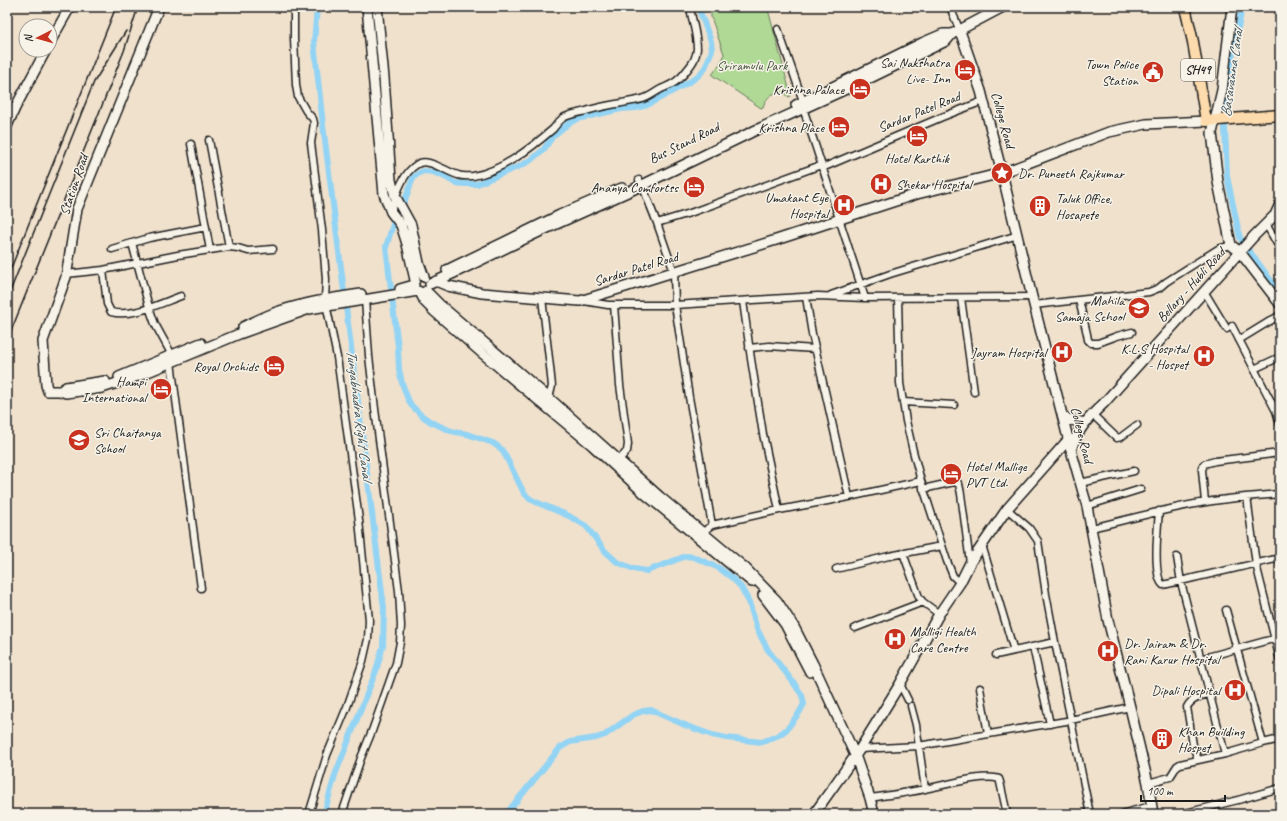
<svg xmlns="http://www.w3.org/2000/svg" width="1287" height="821" viewBox="0 0 1287 821" font-family="Caveat,sans-serif">
<rect width="100%" height="100%" fill="#f0e1cd"/>
<filter id="ink" filterUnits="userSpaceOnUse"><feTurbulence type="fractalNoise" baseFrequency=".025" numOctaves="2"/><feDisplacementMap in="SourceGraphic" scale="8" xChannelSelector="R" yChannelSelector="G"/><feConvolveMatrix kernelMatrix="1 2 1 2 8 2 1 2 1" color-interpolation-filters="sRGB"/></filter>
<g filter="url(#ink)">
<path fill="#b0d996" stroke="#667a59" d="M711,7H764L769,13L791,96L789,97C778,87 766,96 763,107L761,108L712,75L723,59L724,54L711,17Z"/>
<g fill="none" stroke-linecap="round" stroke-linejoin="round">
<path stroke="#93d4f4" stroke-width="6" d="M317,7L314,42L323,125L384,608L383,646L376,671L335,775L324,814
M1242,7L1227,86L1225,128L1227,176L1240,238L1280,293
M506,814L560,748L570,742L596,738L605,735L633,715L643,711L651,710L687,726L712,735L726,738L762,742L779,735L787,729L799,713L804,704L802,695L793,682L768,650L757,629L749,602L741,587L731,577L719,568L694,557L686,556L647,571L634,569L617,562L605,551L586,526L569,516L536,502L529,498L524,493L505,455L501,449L493,443L467,434L451,431L431,422L421,415L411,405L407,397L402,383L399,369L398,347L386,247L395,218L405,200L413,178L419,173L424,171L433,172L445,177L455,183L465,184H477L520,166L531,160L544,149L553,136L568,124L577,119L621,109L636,108L647,105L691,81L699,75L705,68L712,50L711,41L698,7"/>
<g stroke="#1c1c1c" stroke-width="9">
<path id="street" d="M294,7V38L296,85L298,97L306,111L313,119L314,123L311,143L322,230L326,279L325,299L337,357L359,520L369,620L368,639L363,661L347,707L327,755L309,814
M950,7L960,31
M778,29L803,101V108L865,298
M209,140L229,247
M191,144L210,250
M822,168L942,117L983,101
M639,180L642,185L657,223L674,272L675,305L689,397L712,525
M391,212C395,197 403,173 416,165C427,156 446,172 458,175C463,177 468,176 473,176C502,171 531,148 553,129C556,125 559,121 563,118C570,114 579,113 586,111C598,107 610,105 622,103C629,101 638,101 645,98C651,96 655,92 661,89C673,84 679,81 687,70C693,63 696,58 697,49C697,34 692,21 690,7
M657,223L690,213L821,165
M1266,224L1280,249
M132,243L149,307L155,324L173,357
M112,249L149,238L206,227
M103,270L107,304L111,312C132,318 161,303 181,296
M66,274L103,270L178,255L229,247L238,248L248,251L273,249
M1204,291L1227,329
M831,295L890,274L1018,235
M806,297L812,334L849,497
M542,298L550,367L552,386L549,398
M898,298L900,383L906,421L913,451L921,481L947,561L953,576L960,583
M961,298L974,392
M1079,300L1087,334L1088,340L1091,343H1098L1117,336L1132,332
M584,301L608,305H675L818,296L865,298L1032,297
M743,301L751,359L763,434L779,510
M614,305L620,385L628,444L627,451L619,460
M1034,305L1149,292L1159,288L1166,282L1218,249L1231,245
M1232,326L1276,411L1280,424
M1239,340L1280,315
M749,348L769,346L815,349
M171,362L201,588
M1254,369L1280,357
M903,402L954,405
M1092,414L1117,438L1121,437L1137,425
M1080,483L1134,471
M923,489L954,482L959,484L961,494L970,563
M1247,497L1256,564L1280,660
M1205,502L1202,470L1204,464L1215,461L1280,453
M1087,506L1141,489
M1159,511C1158,526 1152,576 1163,585L1280,558
M1092,528C1130,519 1168,508 1206,502C1231,498 1255,496 1280,494
M703,532L712,525L779,510L849,497L921,481
M982,545L1014,651
M903,553L919,597L923,602L939,614
M1177,557L1181,582L1225,754
M836,569L889,556L942,546
M1226,610L1263,743
M855,628L923,602
M1055,642L1090,814
M1033,647L1050,724
M996,655L1055,642L1046,594L1038,541L1029,528L1007,509
M1200,659L1280,637
M900,684L908,700
M980,688L988,734
M911,706L916,725L925,789
M860,749L918,746L1066,721L1130,707
M1198,760L1193,745L1187,707C1191,699 1202,696 1210,693
M1148,783L1170,777L1177,766L1180,764L1225,754L1263,743L1280,739
M870,798C888,795 907,793 925,789C942,786 985,773 999,779L1000,782L1007,814
M342,814L361,758L372,731L396,663L400,642L401,626L399,591L375,409L369,356L365,299
M1121,814L1151,806
M1181,814L1238,800L1280,788"/>
</g>
<g stroke="#1c1c1c" stroke-width="12">
<path id="secondary" d="M159,7L77,209L66,277L43,341L46,385L48,391H60L66,393L102,388L138,376L239,334L309,309L418,291
M367,7L384,194L391,212L401,225L407,244L415,280
M377,7L384,78L391,180L395,196L411,225L419,263L424,277
M1232,7L1222,90L1212,133L1218,182L1231,245L1240,252L1280,304
M960,31L981,91L1002,173L1032,297L1071,450L1087,506L1108,620L1130,707L1148,783L1153,814
M50,42L70,7
M796,105L922,43L943,34H952
M7,126L15,108L46,50
M447,270L560,215L622,188
M436,281L448,286L482,293L580,301L776,240L917,194L1002,173L1109,132L1146,124L1206,121
M430,284L452,274L541,231L632,190L756,130L866,80L946,41L952,34L1003,7
M400,289L414,285
M426,291L440,305L549,398L660,497L745,568L777,601L794,627L813,664L855,755L870,798L874,814
M420,292L425,302L434,311L482,353L592,445L644,493L752,582
M243,327C253,322 264,317 274,313C302,303 332,298 361,294
M119,377L201,343
M63,389L66,387L105,381
M1062,415L1067,419L1085,423
M1071,450C1077,430 1090,416 1104,403L1254,236L1275,215L1280,204
M763,595L785,624L810,672
M814,814L860,749L900,684L939,614L960,583L970,563L1007,509L1068,440"/>
</g>
<g stroke="#1c1c1c" stroke-width="13">
<path id="primary" d="M1185,7L1193,42L1206,121L1280,115"/>
</g>
<use href="#street" stroke="#f7f3e8" stroke-width="6"/>
<use href="#secondary" stroke="#f7f3e8" stroke-width="9"/>
<use href="#primary" stroke="#fedbac" stroke-width="10"/>
<path stroke="#1c1c1c" stroke-width="1.5" d="M7,278L116,7
M7,299L94,82L126,31
M7,341L124,51L138,7"/>
</g>
</g>
<defs>
<g id="hotel-disc" transform="scale(1.15)"><circle r="9.5" fill="#c8321e" stroke="#f7f3e8"/><path d="M-6-4.5h1.5V1H6V5H4.5V3h-9V5H-6ZM-4 0a1.8 1.8 0 1 1 3.6 0ZM.5 0V-2.5h3Q6-2.5 6 0Z" fill="#fff"/></g>
<g id="civic-disc" transform="scale(1.15)"><circle r="9.5" fill="#c8321e" stroke="#f7f3e8"/><path d="M-.6-6.5H3V-4.5H.6V-3L4-1V1h2V6H-6V1h2V-1L-.6-3ZM-1.2 2.5V6h2.4V2.5Z" fill="#fff"/></g>
<g id="sight-disc" transform="scale(1.15)"><circle r="9.5" fill="#c8321e" stroke="#f7f3e8"/><path d="M0-6L1.8-2.2L6-1.7L2.9 1.2L3.7 5.4L0 3.3L-3.7 5.4L-2.9 1.2L-6-1.7L-1.8-2.2Z" fill="#fff"/></g>
<g id="hospital-disc" transform="scale(1.15)"><circle r="9.5" fill="#c8321e" stroke="#f7f3e8"/><path d="M-5-5h3v3.5h4V-5h3V5h-3V1.5h-4V5h-3Z" fill="#fff"/></g>
<g id="building-disc" transform="scale(1.15)"><circle r="9.5" fill="#c8321e" stroke="#f7f3e8"/><path d="M-4-6H4V6H1V3H-1V6H-4ZM-2.5-4.3h1.7v1.8h-1.7ZM.8-4.3h1.7v1.8H.8ZM-2.5-1h1.7V.8h-1.7ZM.8-1h1.7V.8H.8Z" fill="#fff"/></g>
<g id="school-disc" transform="scale(1.15)"><circle r="9.5" fill="#c8321e" stroke="#f7f3e8"/><path d="M0-5L7-2L0 1L-7-2ZM-4 1L0 2.5L4 1V4Q0 6-4 4Z" fill="#fff"/></g>
</defs>
<g fill-rule="evenodd">
<use href="#hotel-disc" x="965" y="70"/>
<use href="#civic-disc" x="1153" y="72"/>
<use href="#hotel-disc" x="860" y="89"/>
<use href="#hotel-disc" x="839" y="127"/>
<use href="#hotel-disc" x="917" y="136"/>
<use href="#sight-disc" x="1002" y="173"/>
<use href="#hospital-disc" x="881" y="184"/>
<use href="#hotel-disc" x="694" y="187"/>
<use href="#hospital-disc" x="844" y="205"/>
<use href="#building-disc" x="1040" y="206"/>
<use href="#school-disc" x="1139" y="308"/>
<use href="#hospital-disc" x="1062" y="352"/>
<use href="#hospital-disc" x="1204" y="356"/>
<use href="#hotel-disc" x="274" y="366"/>
<use href="#hotel-disc" x="161" y="389"/>
<use href="#school-disc" x="79" y="440"/>
<use href="#hotel-disc" x="951" y="474"/>
<use href="#hospital-disc" x="895" y="639"/>
<use href="#hospital-disc" x="1108" y="651"/>
<use href="#hospital-disc" x="1235" y="690"/>
<use href="#building-disc" x="1162" y="739"/>
</g>
<g text-anchor="middle" dominant-baseline="central" stroke-width="3" stroke-linejoin="round" paint-order="stroke">
<rect fill="#f7f3e8" stroke="#5e5c59" stroke-width="1" x="1181" y="59" width="34" height="22" rx="3"/>
<g font-size="13" font-weight="bold" fill="#1c1c1c">
<text x="1198" y="70">SH49</text>
</g>
<g font-size="14" fill="#1c1c1c" stroke="#f7f3e8" text-anchor="end">
<text x="950" y="62">Sai Nakshatra<tspan x="950" dy="16">Live- Inn</tspan></text>
<text x="1138" y="64">Town Police<tspan x="1138" dy="16">Station</tspan></text>
<text x="844" y="89">Krishna Palace</text>
<text x="824" y="127">Krishna Place</text>
<text x="917" y="158" text-anchor="middle">Hotel Karthik</text>
<text x="1018" y="173" text-anchor="start">Dr. Puneeth Rajkumar</text>
<text x="896" y="184" text-anchor="start">Shekar Hospital</text>
<text x="678" y="187">Ananya Comfortss</text>
<text x="828" y="197">Umakant Eye<tspan x="828" dy="16">Hospital</tspan></text>
<text x="1056" y="198" text-anchor="start">Taluk Office,<tspan x="1056" dy="16">Hosapete</tspan></text>
<text x="1124" y="300">Mahila<tspan x="1124" dy="16">Samaja School</tspan></text>
<text x="1188" y="348">K.L.S Hospital<tspan x="1188" dy="16">- Hospet</tspan></text>
<text x="1046" y="352">Jayram Hospital</text>
<text x="258" y="366">Royal Orchids</text>
<text x="146" y="381">Hampi<tspan x="146" dy="16">International</tspan></text>
<text x="94" y="432" text-anchor="start">Sri Chaitanya<tspan x="94" dy="16">School</tspan></text>
<text x="966" y="466" text-anchor="start">Hotel Mallige<tspan x="966" dy="16">PVT Ltd.</tspan></text>
<text x="910" y="631" text-anchor="start">Malligi Health<tspan x="910" dy="16">Care Centre</tspan></text>
<text x="1124" y="643" text-anchor="start">Dr. Jairam &amp; Dr.<tspan x="1124" dy="16">Rani Karur Hospital</tspan></text>
<text x="1220" y="690">Dipali Hospital</text>
<text x="1178" y="731" text-anchor="start">Khan Building<tspan x="1178" dy="16">Hospet</tspan></text>
</g>
<g font-size="14" fill="#485541" stroke="#f7f3e8">
<text x="752" y="65">Sriramulu Park</text>
</g>
<g font-size="14" fill="#1c1c1c" stroke="#f7f3e8">
<text transform="translate(919 112) rotate(-22)">Sardar Patel Road</text>
<text transform="translate(1003 120) rotate(75)">College Road</text>
<text transform="translate(684 143) rotate(-26)">Bus Stand Road</text>
<text transform="translate(74 185) rotate(-71)">Station Road</text>
<text transform="translate(636 269) rotate(-17)">Sardar Patel Road</text>
<text transform="translate(1191 285) rotate(-48)">Bellary - Hubli Road</text>
<text transform="translate(1082 435) rotate(76)">College Road</text>
</g>
<g font-size="15" font-style="italic" fill="#40535d" stroke="#f7f3e8">
<text transform="translate(1232 73) rotate(-82)">Basavanna Canal</text>
<text transform="translate(359 415) rotate(83)">Tungabhadra Right Canal</text>
</g>
</g>
<rect width="1287" height="821" fill="none" stroke="#f7f3e8" stroke-width="24"/>
<rect x="12" y="12" width="1263" height="797" fill="none" stroke="#1c1c1c" stroke-width="1.5" filter="url(#ink)"/>
<g transform="translate(38 38) rotate(264)"><circle r="19" fill="#f7f3e8" stroke="#9f9d96"/>
<path d="M0-3L7 15L0 10L-7 15Z" fill="#c8321e"/>
<text y="-6" font-size="11" font-weight="bold" text-anchor="middle" fill="#1c1c1c">N</text>
</g>
<path d="M1141 795v6h84v-6" fill="none" stroke="#1c1c1c" stroke-width="2"/>
<text x="1147" y="795" font-size="12" fill="#1c1c1c" stroke="#f7f3e8" stroke-width="3" paint-order="stroke">100 m</text>
</svg>
